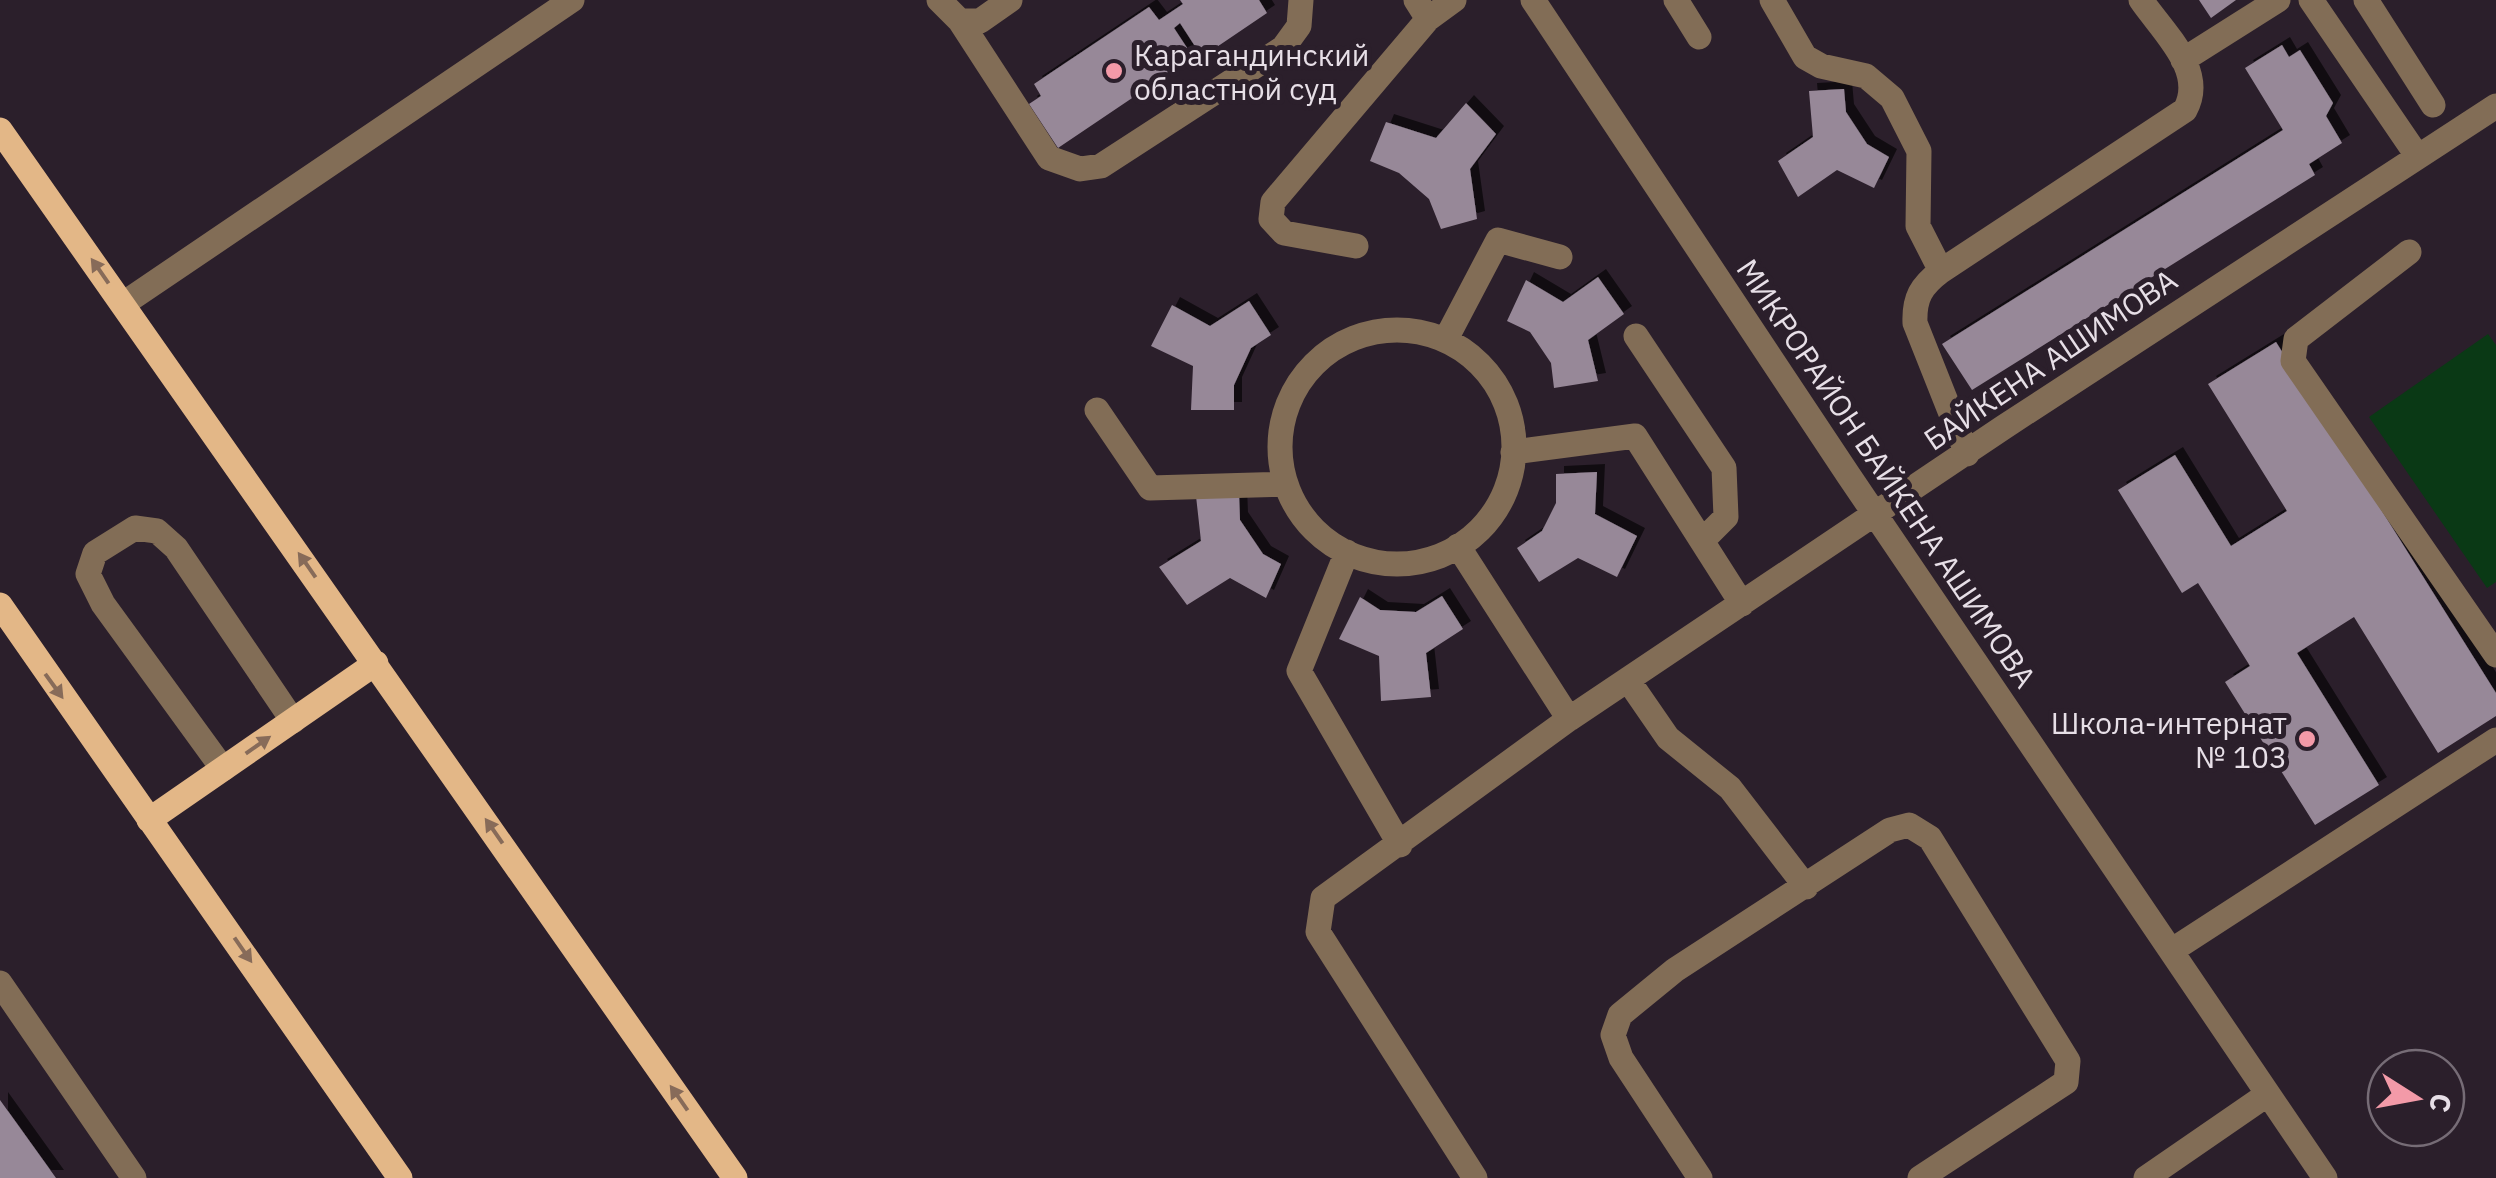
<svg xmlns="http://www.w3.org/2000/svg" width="2496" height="1178" viewBox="0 0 2496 1178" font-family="'IBM Plex Sans',sans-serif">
<defs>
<filter id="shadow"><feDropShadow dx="8" dy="-8" stdDeviation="0" flood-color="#0009"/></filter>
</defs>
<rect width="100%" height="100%" fill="#2b1f2b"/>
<path fill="#0a3915" d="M2488,334L2496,345V582L2487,588L2369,417Z"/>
<path fill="#978898" filter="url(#shadow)" d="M1180,0H1259L1267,13L1202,57L1180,23L1174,28L1193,57L1058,148L1029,104L1041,96L1034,84L1149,7L1159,20L1183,4Z
M2199,0H2236L2211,18Z
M2282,45L2289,57L2300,50L2333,103L2326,116L2342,143L2309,164L2315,175L1972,390L1942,344L2283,130L2245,68Z
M1844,89L1846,112L1867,144L1889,157L1874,188L1837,170L1798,197L1778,161L1813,137L1809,91Z
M1466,103L1496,134L1470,169L1477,219L1441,229L1429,199L1399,173L1370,161L1386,122L1436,138Z
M1598,277L1624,314L1588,340L1598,381L1554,388L1551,363L1530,332L1507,321L1526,280L1563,302Z
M1249,301L1271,335L1251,348L1234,385V410H1191L1193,366L1151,346L1172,305L1210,326Z
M2276,342L2496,693V716L2438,753L2354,617L2297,653L2379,785L2315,825L2225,682L2250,666L2198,583L2182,593L2118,490L2175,455L2231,546L2287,511L2208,384Z
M1597,472L1595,514L1637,536L1617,577L1578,558L1539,582L1517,548L1542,531L1556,503V474Z
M1239,494L1240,520L1263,554L1281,564L1266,598L1230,578L1187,605L1159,567L1201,541L1196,496Z
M1442,596L1463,629L1426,653L1431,697L1381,701L1379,656L1339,639L1360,597L1380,610L1416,612Z
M0,1100L56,1178H0Z"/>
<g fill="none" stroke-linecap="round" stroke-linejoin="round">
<path stroke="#826d56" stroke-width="25" d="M939,0L960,21H980L1010,0
M1416,0L1428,19L1454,0
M1533,0L1849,476L2325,1178
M1676,0L1699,37
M1772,0L1805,57L1821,66L1866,76L1892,98L1919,151L1918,226L1941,271
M2311,0L2418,157
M2366,0L2433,105
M960,21L1049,158L1080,169L1101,166L1283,48L1299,26L1301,0
M2183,60L2278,0
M1356,246L1284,233L1271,219L1273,202L1428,19
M2409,252L2296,339L2293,361L2496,655
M123,304L572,0
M1280 447a117 117 0 1 1 234 0a117 117 0 1 1-234 0Z
M1636,336L1724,468L1726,517L1702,541
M1446,339L1498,240L1560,257
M1097,410L1150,488L1286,484
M1513,452L1635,436L1742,604
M1967,454L1915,323C1914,298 1921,286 1941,271L2185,110C2207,71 2163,32 2141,0
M1458,546L1569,719
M1347,552L1299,671L1400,845
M1628,680L1668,738L1730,788L1806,887
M223,769L103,604L88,574L95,553L135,528L157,531L176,548L293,721
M2171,951L2496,740
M0,983L134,1178
M1475,1178L1318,932L1323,898L1569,719L2004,427L2496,106
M1700,1178L1621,1058L1613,1035L1620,1015L1675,970L1890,830L1909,825L1930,838L2068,1061L2066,1082L1920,1178
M2146,1178L2268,1094"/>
<path stroke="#e3b787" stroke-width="25" d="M0,130L735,1178
M0,605L400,1178
M149,820L376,663"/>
</g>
<defs><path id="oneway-solid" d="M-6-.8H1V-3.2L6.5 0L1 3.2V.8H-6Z" transform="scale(2.5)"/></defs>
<g fill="#876b59">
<use href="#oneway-solid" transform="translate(100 271) rotate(-125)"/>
<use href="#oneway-solid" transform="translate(307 565) rotate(-125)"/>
<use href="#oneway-solid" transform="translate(54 686) rotate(54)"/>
<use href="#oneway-solid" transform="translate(258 745) rotate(-35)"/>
<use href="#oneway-solid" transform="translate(494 831) rotate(-125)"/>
<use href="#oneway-solid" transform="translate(243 950) rotate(55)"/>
<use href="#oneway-solid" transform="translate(679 1098) rotate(-125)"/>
</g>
<g fill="#f39aa8" stroke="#2b1f2b" stroke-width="4">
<circle cx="1114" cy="71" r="10"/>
<circle cx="2307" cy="739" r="10"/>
</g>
<g text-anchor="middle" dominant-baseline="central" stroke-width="10" stroke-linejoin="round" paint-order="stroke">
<g font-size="30" fill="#e7dfe7" stroke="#2b1f2b" text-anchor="start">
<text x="1134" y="54">Карагандинский<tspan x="1134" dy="34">областной суд</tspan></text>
<text x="2287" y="722" text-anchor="end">Школа-интернат<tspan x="2287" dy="34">№ 103</tspan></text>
</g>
<g font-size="30" fill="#e7dfe7" stroke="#2b1f2b">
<text transform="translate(2050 359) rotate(-34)">БАЙКЕНА АШИМОВА</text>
<text transform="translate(1887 473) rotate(56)">МИКРОРАЙОН БАЙКЕНА АШИМОВА</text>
</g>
</g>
<g transform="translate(2416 1098) rotate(101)"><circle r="48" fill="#2b1f2b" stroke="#766c76" stroke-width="2.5"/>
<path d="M0-8L18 38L0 25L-18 38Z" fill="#f39aa8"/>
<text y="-15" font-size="28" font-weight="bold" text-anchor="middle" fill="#e7dfe7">С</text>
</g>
</svg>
